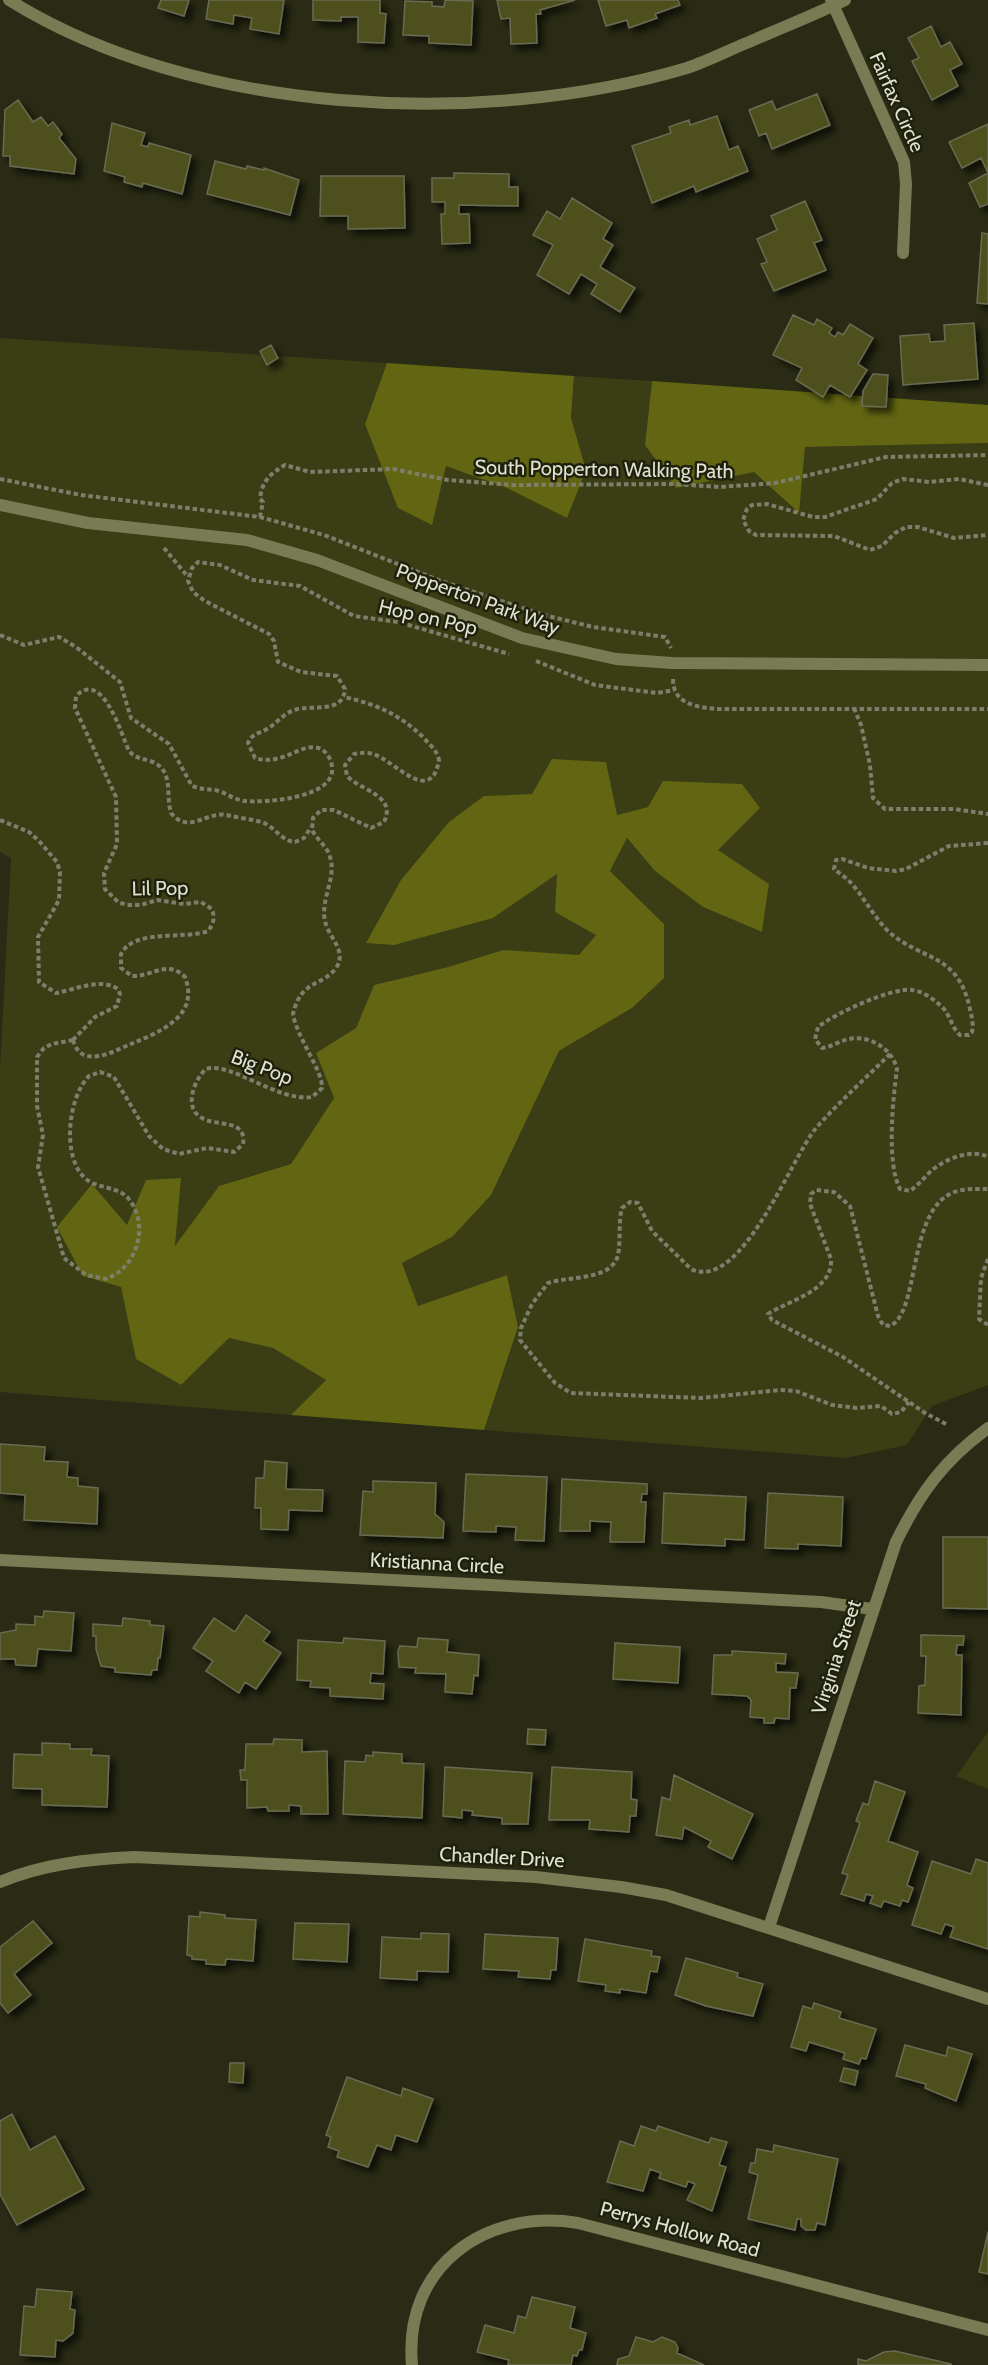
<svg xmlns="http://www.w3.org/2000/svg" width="988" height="2365" viewBox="0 0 988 2365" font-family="Cabin,sans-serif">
<defs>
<filter id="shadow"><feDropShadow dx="5.5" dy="5.5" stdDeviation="3" flood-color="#0009"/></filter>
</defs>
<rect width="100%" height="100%" fill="#292b14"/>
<path fill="#3b3d15" d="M0,338L387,363L365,424L431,525L446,465L507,488L566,517L586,470L571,418L574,376L652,381L645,445L676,488L754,471L798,513L805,447L988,443V1385L932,1406L907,1445L846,1458L484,1430L518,1327L507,1275L418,1307L402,1263L452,1237L526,1118L559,1051L632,1008L664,924L610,871L627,838L655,871L703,907L762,932L769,884L717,850L760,808L648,807L617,815L532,795L484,796L493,918L558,873L596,935L579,956L503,950L448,967L374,985L356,1028L316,1053L334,1098L291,1164L219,1186L175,1247L180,1178L127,1225L93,1185L83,1276L121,1287L137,1359L181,1385L229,1338L273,1348L326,1380L291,1415L0,1392V1069L11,858L0,852Z
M988,1732V1789L956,1776Z"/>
<path fill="#626512" d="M387,363L574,376L571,418L586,470L567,518L507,488L446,466L432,525L398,508L365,424Z
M652,381L988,405V443L805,447L799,513L754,472L676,488L645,445Z
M552,759L606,762L617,815L648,807L663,781L742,784L760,808L718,850L769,884L762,932L703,907L655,871L627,838L610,871L664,924V978L632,1008L559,1051L491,1195L452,1237L402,1263L418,1306L507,1275L518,1327L484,1430L291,1415L326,1380L273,1348L229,1338L181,1385L136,1359L121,1287L83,1276L57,1227L92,1184L127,1225L146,1180L181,1178L175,1246L219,1186L291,1164L334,1098L316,1053L356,1028L374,985L448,967L503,950L579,955L596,935L555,912L557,874L493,918L394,945L366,943L401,880L449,822L484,796L532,794Z"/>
<path fill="#4d501a" stroke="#696b53" stroke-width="1.5" filter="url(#shadow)" d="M161,0H189L184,16L158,8Z
M209,0H284L279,34L250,29L252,18L234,15L233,24L206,19Z
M313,0H380V13L386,14L384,43L358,42V17H341V21L313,20Z
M445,0L473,1L471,45L429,43V36L403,35L405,1L432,2V6L444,7Z
M497,0H575L540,10L541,14H536L537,43L511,44L510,18L501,19Z
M598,0H678L680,5L655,14L657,18L629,28L627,20L606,26Z
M931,26L941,47L950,42L962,64L950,70L958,86L932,100L912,61L919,58L908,38Z
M817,94L830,125L772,149L766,133L759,136L749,110L772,101L776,110Z
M18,100L33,122L41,117L48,126L53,122L62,134L59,138L76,159L74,174L10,166V156H3L5,110Z
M717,116L729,150L738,146L748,171L696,192L694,186L652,203L632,146L671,133L669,127L689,120L690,125Z
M112,123L145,133L141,145L148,147L149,143L191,155L182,194L143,183L142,187L124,182L125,177L104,171Z
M988,124V173L981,158L962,168L949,142Z
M215,161L246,169L247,166L264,170V168L299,180L290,215L207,194Z
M454,173L509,174V187H518V206L459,205V214H469L470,243L442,244L441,214H445V202H432V178H454Z
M988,173V204L980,207L969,183Z
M321,176H404L405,228L348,229V216H320Z
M572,198L612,223L603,239L613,245L600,267L635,288L620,312L591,294L597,284L581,274L569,294L537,275L553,245L533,235L547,211L560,219Z
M805,201L822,240L814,243L826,270L774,291L761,264L767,262L757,239L777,230L771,216Z
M982,233L988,234V304L977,303Z
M793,315L814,325L817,319L832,328L829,333L835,337L838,332L843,335L850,324L873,338L858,364L867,370L850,397L830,385L823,397L796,380L802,368L773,355Z
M974,323L978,379L903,385L900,336L929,334L930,342L945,341L944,325Z
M271,345L278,358L267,365L260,351Z
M873,374L888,375L886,407L862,406L863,391Z
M0,1444L45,1447L44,1461L68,1462L67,1477L78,1478V1486L98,1488L97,1524L24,1520L25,1495L0,1493Z
M265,1461L287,1463L286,1489L323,1490L322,1511L289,1510L288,1530L261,1529V1508H255L256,1478H264Z
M466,1474L547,1477L544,1541L515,1540L516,1527L496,1526V1532L463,1531Z
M562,1479L647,1484V1494H642L641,1502H646L644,1542H610L611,1522L590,1521V1531H560Z
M373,1481L436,1483L435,1514L444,1522L443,1538L360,1535L363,1491L373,1492Z
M664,1493L746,1497L744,1540L725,1539V1546L662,1543Z
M768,1493L843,1497L841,1546L798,1544V1549L765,1548Z
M943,1537H988V1609L943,1608Z
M44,1611L74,1613L71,1651L38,1649L36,1666L16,1665L15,1659H0V1633L16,1630V1624L35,1625V1616L43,1617Z
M246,1615L270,1632L263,1641L281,1653L256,1689L245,1682L239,1693L206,1671L213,1661L193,1648L214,1618L235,1632Z
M123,1618L150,1621V1625L164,1626L160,1658H158L157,1670H152L151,1675L115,1672V1668L101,1666L96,1649V1636H93V1624L122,1626Z
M921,1635L964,1636L963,1645H957L956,1655H962L961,1715L918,1713L919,1686L925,1685L926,1656H921Z
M344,1638L385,1641L383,1674L371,1673L370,1683L384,1684L383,1699L330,1696V1688L310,1687L311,1681L297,1680L298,1640L343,1643Z
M418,1638L448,1640L447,1652L479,1655L478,1676L474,1675L472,1694L445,1692L446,1674L415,1673L416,1668L399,1667L398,1651L400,1646L417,1647Z
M615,1643L680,1647L678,1683L613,1679Z
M732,1651L786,1654L785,1664L776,1663V1672L798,1673L796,1688H790L789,1719L775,1718L774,1723H764V1718L750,1717L751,1700L747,1696L712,1694L714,1655H732Z
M528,1729L546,1730L545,1745L527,1744Z
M274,1739L302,1740V1752L327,1751L328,1814H301V1806L289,1805V1811H268L267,1807L247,1808V1780H241L240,1770H245L246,1744H273Z
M42,1743L70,1744V1749H92L91,1755L109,1756L107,1807L42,1805V1789L13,1788L14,1754L42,1755Z
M373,1752L402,1754V1763L424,1764L422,1818L343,1814L345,1761L365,1762L366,1755L373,1756Z
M445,1767L532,1773L528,1824H502V1818L472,1815L473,1811L462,1810V1818L443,1816Z
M552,1767L632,1772L631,1799L637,1800L636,1816H630L629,1832L589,1829L590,1820H549Z
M674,1775L753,1814L732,1859L708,1847L711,1841L684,1827L682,1839L656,1835L662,1797L670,1800Z
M875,1781L905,1792L888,1841L918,1852L907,1885L913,1888L908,1902L902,1900L900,1906L884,1901L881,1907L870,1903L873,1896L866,1894L864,1901L841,1894L848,1875L842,1873L860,1823L856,1821L863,1803L868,1805Z
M976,1859L988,1863V1949L950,1937L954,1927L945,1924L941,1934L912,1925L932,1861L971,1874Z
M200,1912L225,1915V1918L256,1920L253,1961L226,1959L225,1965L206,1964V1960L192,1959V1956L187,1955L189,1916L200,1917Z
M33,1921L52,1943L14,1974L31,1995L8,2013L0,2003V1947Z
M295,1923L349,1924L347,1962L293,1959Z
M421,1933L449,1934L448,1972L417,1971V1980L380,1978L382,1937L421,1939Z
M485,1934L558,1938L556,1970H551L550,1979L518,1977L519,1971L483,1969Z
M585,1939L652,1951L651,1956L660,1957L657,1972L650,1971L646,1993L620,1989V1993L605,1991L606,1985L578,1981Z
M686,1958L738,1973L737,1977L763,1984L753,2016L706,2006L675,1995Z
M814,2003L841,2012L839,2018L876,2029L866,2059L861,2058L859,2064L843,2059L845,2053L809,2042L806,2051L791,2047L803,2006L812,2009Z
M905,2045L946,2056L948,2047L972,2054L956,2101L925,2088L926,2084L896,2076Z
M230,2063H244L243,2083L229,2082Z
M844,2068L858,2071L855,2085L840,2081Z
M347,2077L401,2096L403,2088L433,2099L417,2142L396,2135L391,2150L377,2145L368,2167L337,2157L339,2151L328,2147L331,2137L326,2135Z
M12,2114L30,2150L55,2136L84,2189L17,2225L0,2194V2121Z
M641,2126L656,2131L658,2126L709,2143L711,2138L727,2142L719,2165L726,2167L712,2211L687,2200L695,2184L688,2181L686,2187L659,2178L661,2173L650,2169L643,2191L607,2182L620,2141L634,2146Z
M774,2145L838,2159L825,2225L817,2223L815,2230H806L801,2226V2219H797L795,2230L748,2219L758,2175L749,2172L751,2163H755L757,2149L773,2152Z
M988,2232V2274L979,2272Z
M37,2289L72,2292L70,2309L75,2310L73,2333L63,2341L56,2340L55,2357L20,2355L24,2306L35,2307Z
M532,2297L575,2307L570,2328L586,2333L582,2350H579L577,2356L573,2355L571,2365H508L509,2360L477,2352L485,2325L514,2333L518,2316L526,2318Z
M636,2337L653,2342L662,2337L675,2342L678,2348L677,2353L704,2365H617L618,2359L629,2356Z
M895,2351L951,2364V2365H858V2359L866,2361L884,2352Z"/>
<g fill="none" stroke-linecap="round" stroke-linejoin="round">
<path stroke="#7d7f6c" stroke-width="4" stroke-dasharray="4.5 3" stroke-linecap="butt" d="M0,479L81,495L260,517L324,535L441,581L544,615L593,627L665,637L671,648
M988,485L959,479L929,482L903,479L892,483L877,499L825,517H813L767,504L752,505L747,509L743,520L749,531L756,535L834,536L870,550L882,546L895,533L906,527H918L954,538L988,535
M260,517L263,502L260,499C262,481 270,474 285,465L310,472L393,469L448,480L513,485L675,484L720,487L775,483L886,457L988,455
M164,548L188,577
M0,635L24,645L59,637L76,647L120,682L131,718L169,744L192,786C200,789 206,789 215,790C225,792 234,800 245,801C265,803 335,798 332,768C332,761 328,753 321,749C302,740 284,767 255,758L248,743C252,733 259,734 267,729C276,724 283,714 294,710C311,704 343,715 345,689L337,676L301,672L278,662L274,641L269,634L205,601L193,592L188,581L192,568L198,562L220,565L253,580L300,586L354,616L398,622L509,654
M536,661L595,685L657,693L674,690
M673,679C673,704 696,707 716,709H988
M854,708L861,725L870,765L873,798L885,809H954L988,814
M0,820L29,832L39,841L57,862L60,872L59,900L38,937L39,982L56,993C75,990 100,977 118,989L120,994L117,1006L95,1017L73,1040
M988,843L949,846L906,869L896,871L868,868L842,859L836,860L834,869C840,874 847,878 852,884C865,899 874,917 888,931C921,961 956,952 969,1005C971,1014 974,1023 972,1032L969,1035H960C951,1027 950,1013 940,1005C932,998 922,991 912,990C892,987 834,1014 818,1027L815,1039L822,1048C832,1047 839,1041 849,1039C869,1035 892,1048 897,1069C893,1099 886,1162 900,1189L910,1191C918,1185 924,1178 931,1171C945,1159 971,1148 988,1157
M73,1040L52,1044L44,1048L37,1057V1106L43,1135L38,1167L64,1258L86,1275L106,1279C138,1267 150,1224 128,1198C117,1186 98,1189 86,1179C61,1158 68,1097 89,1076L100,1072L114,1077L149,1136L163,1149L179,1154L207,1148L234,1152L243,1144C247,1118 216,1127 202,1118C183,1108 194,1080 206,1069C231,1061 277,1102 312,1097L322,1088C323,1071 297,1038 293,1014C301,979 322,987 336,968C348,951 328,937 325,921C320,900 337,877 330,857C327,846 317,840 312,830L313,818L321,810H334L371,828L384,822C397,795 361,791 347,776L345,765L354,754C360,753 366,752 373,754C394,760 431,807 439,760C437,750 429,744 423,737C399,714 376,704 344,697
M73,1040C75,1047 79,1054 87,1056C102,1059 118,1049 131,1044C160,1032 200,1016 185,977C167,959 152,977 132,976L121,968V954C134,928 186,940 208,931C214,923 215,918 212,909L201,902L184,904L157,900L141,905H127L118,902L105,889L104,873L117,844L116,797L75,708L76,696C103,669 121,734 129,751C135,758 141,758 150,761C175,769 165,794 171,813C189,835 206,811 227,815C238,818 253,819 264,823C275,828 282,841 295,842L304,838L311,827
M890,1054C866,1078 839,1102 816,1128C791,1158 741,1293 691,1269L652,1231L638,1203L630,1202L622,1208C618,1223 621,1239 618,1255C612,1281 567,1276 548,1283L532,1304L521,1328L520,1340L555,1383L571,1393L701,1398L781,1390L796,1391L832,1405L857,1408L881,1406L892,1414L901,1412L909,1402
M988,1259L981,1278L979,1319L988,1325
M946,1424L925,1413L843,1357L772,1320L768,1314C789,1300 833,1291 831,1259L810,1204L811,1194L816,1190L834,1192L850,1206L878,1316L883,1325L890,1326C919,1313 908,1219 948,1195C960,1188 974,1189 988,1189"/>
<path stroke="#787b54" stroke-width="12" d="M9,0C193,115 481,129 687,68C708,61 729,50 749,42C781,28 814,15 845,0
M831,0L904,162L906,184L903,253
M0,505L88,523L247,540L317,560L522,638L616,659L672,663L988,665
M0,1560L821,1602L872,1609
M0,1882C43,1864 89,1859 135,1857L536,1877L621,1887L666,1895L988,1999
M769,1927L896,1542C920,1493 944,1460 988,1428
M412,2365C403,2266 486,2208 578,2223L988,2330"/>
</g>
<g text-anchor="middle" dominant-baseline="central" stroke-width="5" stroke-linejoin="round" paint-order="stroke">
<g font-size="20" fill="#dfe1d3" stroke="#1f210b">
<text transform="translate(897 102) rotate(66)">Fairfax Circle</text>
<text transform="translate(604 469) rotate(1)">South Popperton Walking Path</text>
<text transform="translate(478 599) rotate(20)">Popperton Park Way</text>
<text transform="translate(428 617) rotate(13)">Hop on Pop</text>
<text transform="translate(160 888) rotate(-1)">Lil Pop</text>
<text transform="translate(262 1067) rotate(21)">Big Pop</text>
<text transform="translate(437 1563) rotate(3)">Kristianna Circle</text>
<text transform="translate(836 1657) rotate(-72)">Virginia Street</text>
<text transform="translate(502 1857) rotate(3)">Chandler Drive</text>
<text transform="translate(680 2229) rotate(15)">Perrys Hollow Road</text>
</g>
</g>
</svg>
